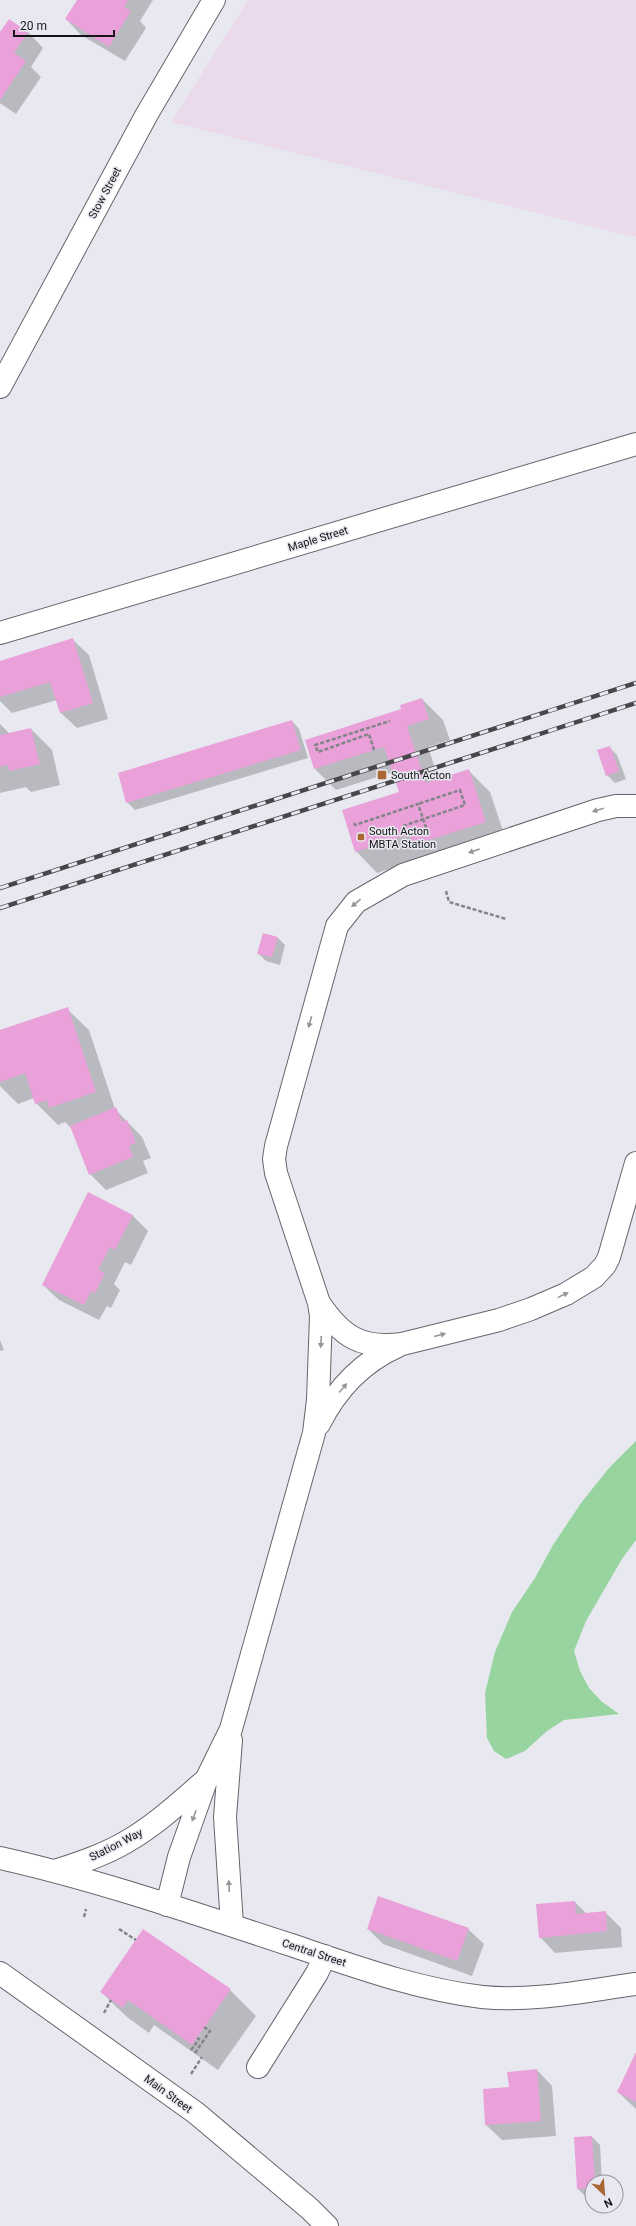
<svg xmlns="http://www.w3.org/2000/svg" width="636" height="2226" viewBox="0 0 636 2226" font-family="Roboto,sans-serif">
<rect width="100%" height="100%" fill="#e8e9f0"/>
<path fill="#eadaec" d="M248,0H636V236L633,237L171,122Z"/>
<path fill="#98d49f" d="M636,1441V1540L622,1559L586,1621L574,1651L580,1671L589,1688L601,1701L619,1714L564,1720L547,1731L525,1751L506,1759L494,1751L487,1738L485,1693L495,1652L512,1612L535,1578L553,1545L581,1503L609,1468Z"/>
<path fill="#0003" d="M78,0H153L140,21L146,28L125,61L81,35L66,19Z
M28,32L43,48L31,67L41,77L16,114L0,103V34Z
M73,640L89,655L108,719L77,728L61,713L57,700L12,713L0,701V662Z
M422,699L443,720L450,740L428,747L439,780L469,771L490,792L507,843L426,857L377,873L356,851L400,793L393,772L336,790L315,769Z
M292,721L299,729L308,758L135,810L127,802Z
M0,724L10,734L31,729L52,750L60,785L31,792L26,787L0,793Z
M609,747L617,755L626,779L615,783L607,775Z
M277,937L285,945L280,965L266,961L258,953Z
M67,1009L89,1030L115,1109L142,1137L151,1158L143,1161L148,1173L106,1190L90,1174L72,1129L65,1122L58,1125L36,1103L34,1098L18,1104L0,1086V1031Z
M132,1215L148,1231L131,1265L125,1262L114,1284L120,1290L111,1308L107,1306L99,1320L59,1300L43,1285Z
M0,1340L4,1350L0,1351Z
M575,1902L587,1914L605,1912L621,1928L622,1947L555,1953L540,1937Z
M368,1929H468L484,1944L472,1976L383,1944Z
M230,1990L256,2016L218,2070L154,2025L149,2033L127,2017L101,1992Z
M636,2056V2109L618,2092Z
M537,2070L552,2086L556,2136L502,2140L486,2125L510,2088Z
M592,2137L600,2145L602,2182H592V2196L586,2197L578,2189Z"/>
<path fill="#eaa1d9" d="M77,0H128L124,7L131,11L109,47L65,19Z
M9,19L28,32L14,53L26,61L0,100V32Z
M73,638L93,703L60,713L50,682L0,697V661Z
M422,698L429,719L407,726L426,783L469,769L486,822L413,845L410,834L355,852L342,810L399,792L384,747L314,769L305,740L401,709L400,705Z
M292,720L301,750L126,803L118,773Z
M31,728L40,764L9,771L8,765L0,767V735Z
M610,746L619,771L606,776L597,750Z
M263,933L278,937L272,957L257,954Z
M68,1007L96,1092L49,1108L47,1100L35,1104L25,1073L0,1082V1030Z
M116,1107L122,1122L127,1120L136,1143L129,1146L133,1157L89,1175L70,1126Z
M88,1192L133,1215L115,1250L110,1247L98,1270L105,1273L95,1293L91,1291L84,1305L42,1285Z
M378,1896L469,1928L457,1961L367,1929Z
M575,1901L576,1914L606,1911L607,1931L539,1938L536,1904Z
M143,1929L231,1989L192,2045L128,2000L123,2008L100,1992Z
M636,2052V2102L617,2092Z
M537,2069L541,2121L485,2125L483,2089L509,2087L507,2072Z
M592,2136L595,2182H592V2188L577,2189L574,2137Z"/>
<g fill="none" stroke-linecap="round" stroke-linejoin="round">
<g stroke="#65666c" stroke-width="24">
<path id="minor" d="M0,387L147,114L214,0
M0,633L636,444
M319,1303C342,1337 361,1349 402,1344L499,1320L531,1309L566,1294L594,1277L605,1265L609,1257L636,1163
M319,1424C336,1390 362,1362 398,1346
M231,1740L225,1817L232,1925
M0,1858C98,1880 193,1913 288,1944C351,1965 415,1989 482,1997C533,2002 585,1991 636,1984
M55,1871C79,1863 104,1855 126,1842C156,1825 181,1801 207,1779
M167,1905L179,1857L207,1778L231,1729L314,1433L318,1400L321,1316L319,1303L276,1173L274,1159L276,1146L337,926L356,902L403,875L598,810L616,806H636
M258,2067L317,1973L325,1956"/>
</g>
<g stroke="#65666c" stroke-width="24">
<path id="major" d="M0,1973L196,2113L310,2209L327,2226"/>
</g>
<path stroke="#838489" stroke-width="2.5" stroke-dasharray="4 2" stroke-linecap="butt" d="M374,750L369,734L318,752L315,745L390,721
M354,823L355,825L418,804L429,836
M403,826L465,805L460,790L418,804
M446,891L449,902L506,919
M84,1917L86,1909
M119,1929L136,1940
M104,2013L111,2000
M191,2050L199,2039L197,2038
M195,2053L210,2031L204,2027
M191,2074L202,2057"/>
<use href="#minor" stroke="#fff" stroke-width="22"/>
<use href="#major" stroke="#fff" stroke-width="22"/>
<g stroke="#47474b" stroke-width="4.5">
<path id="rail" d="M0,888L636,683
M0,908L636,703"/>
</g>
<use href="#rail" stroke="#e8e9f0" stroke-width="3" stroke-dasharray="9" stroke-linecap="butt"/>
</g>
<defs><path id="oneway-solid" d="M-6-.8H1V-3.2L6.5 0L1 3.2V.8H-6Z"/></defs>
<g fill="#969697">
<use href="#oneway-solid" transform="translate(598 810) rotate(164)"/>
<use href="#oneway-solid" transform="translate(474 851) rotate(161)"/>
<use href="#oneway-solid" transform="translate(356 903) rotate(140)"/>
<use href="#oneway-solid" transform="translate(310 1022) rotate(105)"/>
<use href="#oneway-solid" transform="translate(563 1295) rotate(-26)"/>
<use href="#oneway-solid" transform="translate(440 1335) rotate(-14)"/>
<use href="#oneway-solid" transform="translate(321 1342) rotate(93)"/>
<use href="#oneway-solid" transform="translate(343 1388) rotate(-49)"/>
<use href="#oneway-solid" transform="translate(194 1816) rotate(110)"/>
<use href="#oneway-solid" transform="translate(229 1886) rotate(-93)"/>
</g>
<g fill="#a86733" stroke="#e8e9f0" stroke-width="1.5">
<rect x="377" y="770" width="10" height="10" rx="2"/>
<rect x="357" y="833" width="8" height="8" rx="2"/>
</g>
<g text-anchor="middle" dominant-baseline="central" stroke-width="3" stroke-linejoin="round" paint-order="stroke">
<g font-size="11" fill="#151518" stroke="#e8e9f0">
<text transform="translate(105 193) rotate(-62)">Stow Street</text>
<text transform="translate(318 539) rotate(-17)">Maple Street</text>
<text transform="translate(116 1845) rotate(-27)">Station Way</text>
<text transform="translate(314 1953) rotate(18)">Central Street</text>
<text transform="translate(168 2094) rotate(36)">Main Street</text>
</g>
<g font-size="11" fill="#151518" stroke="#e8e9f0" text-anchor="start">
<text x="391" y="775">South Acton</text>
<text x="369" y="831">South Acton<tspan x="369" dy="13">MBTA Station</tspan></text>
</g>
</g>
<g transform="translate(604 2194) rotate(154)"><circle r="19" fill="#e8e9f0" stroke="#94949a"/>
<path d="M0-3L7 15L0 10L-7 15Z" fill="#a86733"/>
<text y="-6" font-size="11" font-weight="bold" text-anchor="middle" fill="#151518">N</text>
</g>
<path d="M14 30v6h100v-6" fill="none" stroke="#151518" stroke-width="2"/>
<text x="20" y="30" font-size="12" fill="#151518" stroke="#e8e9f0" stroke-width="3" paint-order="stroke">20 m</text>
</svg>
